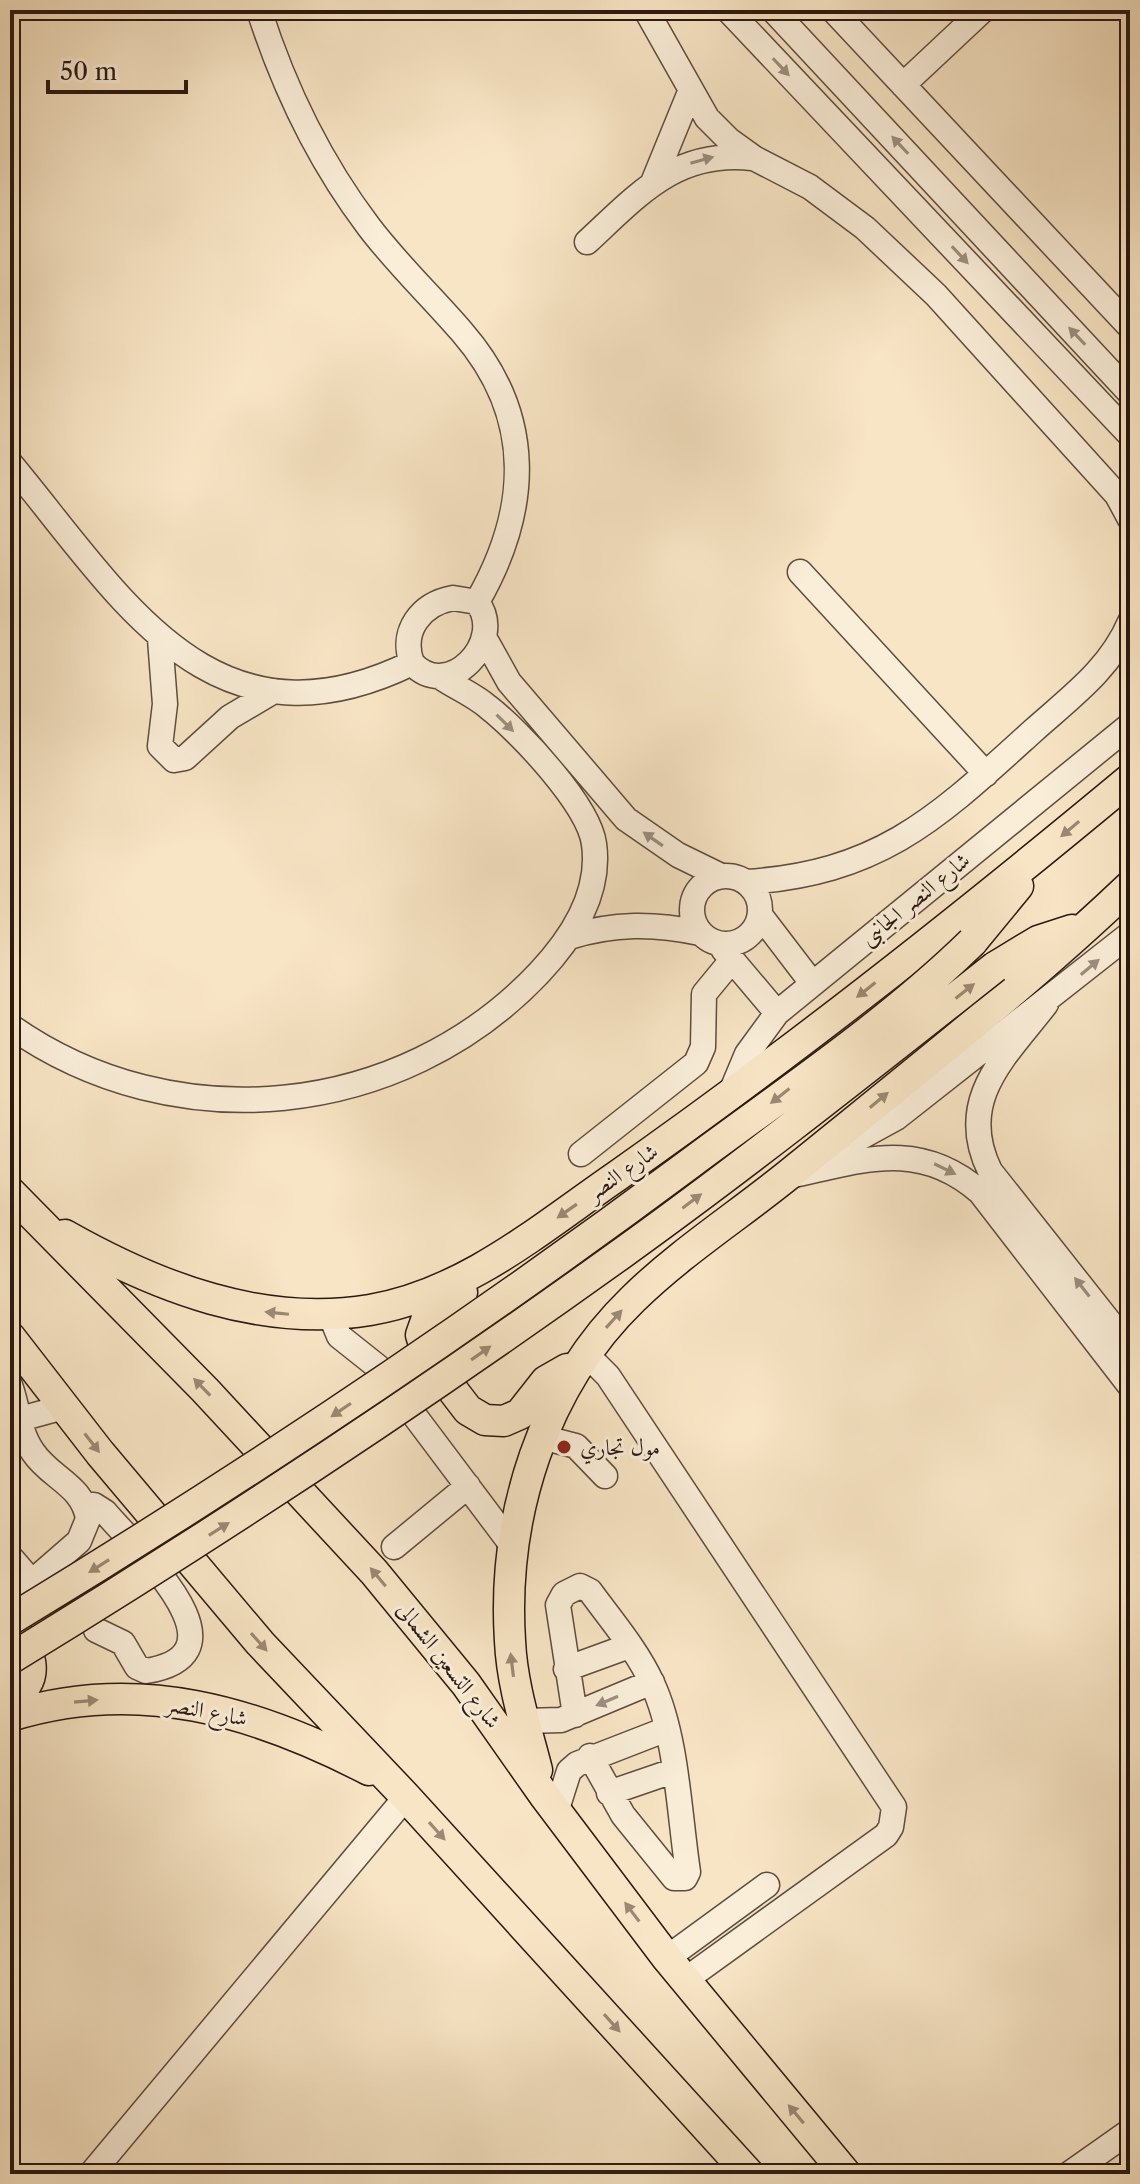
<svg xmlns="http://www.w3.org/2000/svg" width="1140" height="2184" viewBox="0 0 1140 2184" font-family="'Libre Caslon Text',Amiri,serif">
<rect width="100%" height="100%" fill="#f8e5c5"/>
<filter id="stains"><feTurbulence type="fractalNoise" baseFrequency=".0025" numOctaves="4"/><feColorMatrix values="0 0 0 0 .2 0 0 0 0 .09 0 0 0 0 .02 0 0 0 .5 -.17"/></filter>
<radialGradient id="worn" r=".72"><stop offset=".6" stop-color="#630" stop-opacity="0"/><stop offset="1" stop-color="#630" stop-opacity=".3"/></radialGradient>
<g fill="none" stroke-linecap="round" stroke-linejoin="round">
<g stroke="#5e4c3e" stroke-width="27">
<path id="minor" d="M259,10C284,88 319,161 369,227C397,264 431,296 462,332C535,416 530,510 477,602
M646,10L707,118L729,140L754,158L810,187L865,228L936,295L1117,495L1130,519
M728,10L1130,435
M773,10L1130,393
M833,10L1130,327
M903,85L983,10
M654,180L690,92
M587,242C639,194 676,150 752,158
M10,463C121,596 211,761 412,663
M800,572L986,774
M453,598L477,602C507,641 448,703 412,663C400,631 421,604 453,598Z
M484,637L509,682L626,819L678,855L721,876
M160,639L165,704L160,746L174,760L185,758L230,717L274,691
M692 910a34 34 0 1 1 68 0a34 34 0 1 1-68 0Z
M746,882C882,873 938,817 1034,730C1071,697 1110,669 1130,622
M760,915L812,983
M569,937C614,923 654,923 700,933
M723,949L777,1013
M1046,1004C1005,1057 955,1100 990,1171L1130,1348
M10,1026C174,1142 401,1119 539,973C571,939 601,893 594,844C589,805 519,731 488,707C474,695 457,688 442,678
M729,1097L747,1054L777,1013L1130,725
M581,1154L696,1063L703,1047L704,994L732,960
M821,1159L896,1118L1130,934
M789,1176C862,1161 918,1138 980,1192L1130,1386
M330,1314L339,1336L378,1367L514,1548
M586,1354L608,1376L894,1807L891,1827L886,1835L685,1980
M10,1385C18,1407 19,1433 33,1452C50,1478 83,1485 88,1519L79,1541L10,1601
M20,1419L64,1407
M541,1437L576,1446L605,1476
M85,1505H94L105,1512C136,1549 253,1654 146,1671L137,1667L123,1643L96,1630
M394,1547L468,1486
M13,1560L32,1582
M566,1669L629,1646
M575,1715L558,1605L564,1594L580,1586L590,1591C611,1620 637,1650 652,1683C677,1736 679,1813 688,1872L685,1878H674L623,1815L590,1756
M524,1721L561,1720L652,1682
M609,1793L673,1771
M556,1812L569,1771L577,1764L667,1729
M667,1958L767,1885
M91,2174L406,1797
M1069,2174L1130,2131"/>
</g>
<g stroke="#2a1911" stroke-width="33">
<path id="major" d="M972,942L1018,886
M995,967L1038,941L1072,930
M10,1192L205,1390L374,1572L466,1684L544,1795L667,1958L846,2174
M65,1235C157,1287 262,1328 370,1310C465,1294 540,1229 617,1176C794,1052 964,917 1130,779
M462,1292L427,1318L421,1335L428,1358L468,1410L485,1420L504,1421L520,1414L546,1381L567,1369
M10,1337L100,1453L260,1643L406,1797L749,2174
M10,1623C29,1649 45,1678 10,1699
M10,1716C138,1676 255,1711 369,1770
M537,1770C526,1727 512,1685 510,1641C502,1516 543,1386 633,1299C683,1250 744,1212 798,1167C910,1076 1025,986 1130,886"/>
</g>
<use href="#minor" stroke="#faeed9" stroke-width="24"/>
<use href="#major" stroke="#f8e5c5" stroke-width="30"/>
<g stroke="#2a1911" stroke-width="33" stroke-linecap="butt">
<path id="major-bridge" d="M10,1620C244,1478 472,1326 692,1162C786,1092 888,1024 972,942
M10,1659C219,1531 422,1397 621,1254C749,1162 872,1064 995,967"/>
</g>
<use href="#major-bridge" stroke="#f8e5c5" stroke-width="30"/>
</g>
<defs><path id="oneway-solid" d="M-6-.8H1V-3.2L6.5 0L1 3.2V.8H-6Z" transform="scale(2)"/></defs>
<g fill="#9c8e7f">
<use href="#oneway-solid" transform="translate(781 67) rotate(47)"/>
<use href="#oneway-solid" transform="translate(900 145) rotate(-133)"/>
<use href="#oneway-solid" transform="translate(702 160) rotate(-16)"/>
<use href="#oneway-solid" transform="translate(960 255) rotate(47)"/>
<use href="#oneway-solid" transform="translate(1077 336) rotate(-133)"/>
<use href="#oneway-solid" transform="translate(505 723) rotate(45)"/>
<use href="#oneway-solid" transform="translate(653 839) rotate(-145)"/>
<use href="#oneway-solid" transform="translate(1090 967) rotate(-40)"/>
<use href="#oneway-solid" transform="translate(945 1169) rotate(26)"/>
<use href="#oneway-solid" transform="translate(1082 1287) rotate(-128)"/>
<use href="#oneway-solid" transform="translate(607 1701) rotate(157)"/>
</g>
<g fill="#9b8974">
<use href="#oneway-solid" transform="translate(1070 829) rotate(140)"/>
<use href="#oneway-solid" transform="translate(866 990) rotate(142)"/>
<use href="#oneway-solid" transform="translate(965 991) rotate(-38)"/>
<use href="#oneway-solid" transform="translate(780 1096) rotate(142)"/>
<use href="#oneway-solid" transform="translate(879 1100) rotate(-40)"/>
<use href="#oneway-solid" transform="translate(692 1201) rotate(-37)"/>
<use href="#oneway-solid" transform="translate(567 1211) rotate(145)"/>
<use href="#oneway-solid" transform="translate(277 1313) rotate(-174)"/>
<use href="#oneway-solid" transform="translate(614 1319) rotate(-48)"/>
<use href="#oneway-solid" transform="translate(481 1353) rotate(-35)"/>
<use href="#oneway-solid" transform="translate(202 1387) rotate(-134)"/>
<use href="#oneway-solid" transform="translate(341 1410) rotate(146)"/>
<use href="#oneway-solid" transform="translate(92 1443) rotate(52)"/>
<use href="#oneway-solid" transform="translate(219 1529) rotate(-32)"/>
<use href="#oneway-solid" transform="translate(99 1566) rotate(148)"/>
<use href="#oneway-solid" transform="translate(378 1577) rotate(-130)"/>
<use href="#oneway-solid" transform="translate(259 1642) rotate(48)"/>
<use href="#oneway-solid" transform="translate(512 1665) rotate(-97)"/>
<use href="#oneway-solid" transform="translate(86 1701) rotate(-5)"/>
<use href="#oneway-solid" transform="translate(437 1831) rotate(48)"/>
<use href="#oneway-solid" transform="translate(632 1912) rotate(-127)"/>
<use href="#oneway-solid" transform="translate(612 2023) rotate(48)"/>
<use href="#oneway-solid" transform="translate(796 2114) rotate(-130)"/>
</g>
<circle fill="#8f2418" stroke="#faeed9" stroke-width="3" cx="564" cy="1447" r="8"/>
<g text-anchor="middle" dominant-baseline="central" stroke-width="6" stroke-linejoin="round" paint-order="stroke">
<g font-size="22" fill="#2a1911" stroke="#faeed9">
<text transform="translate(915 899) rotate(-39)">شارع النصر الجانبى</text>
<text transform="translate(622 1172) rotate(-35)">شارع النصر</text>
<text transform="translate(449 1665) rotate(52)">شارع التسعين الشمالى</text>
<text transform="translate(207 1711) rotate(11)">شارع النصر</text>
</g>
<g font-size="22" fill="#2a1911" stroke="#faeed9" text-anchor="start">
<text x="580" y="1447">مول تجاري</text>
</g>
</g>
<rect width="1140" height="2184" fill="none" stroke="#f8e5c5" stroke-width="40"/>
<rect x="12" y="12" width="1116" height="2160" fill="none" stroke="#2a1911" stroke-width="4"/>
<rect x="20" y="20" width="1100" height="2144" fill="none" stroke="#2a1911" stroke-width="2"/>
<path d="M48 80v12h138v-12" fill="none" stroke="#2a1911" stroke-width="4"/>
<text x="60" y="80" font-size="24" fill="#2a1911" stroke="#faeed9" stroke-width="6" paint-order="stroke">50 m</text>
<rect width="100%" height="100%" filter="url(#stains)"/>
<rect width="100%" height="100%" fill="url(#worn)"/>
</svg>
